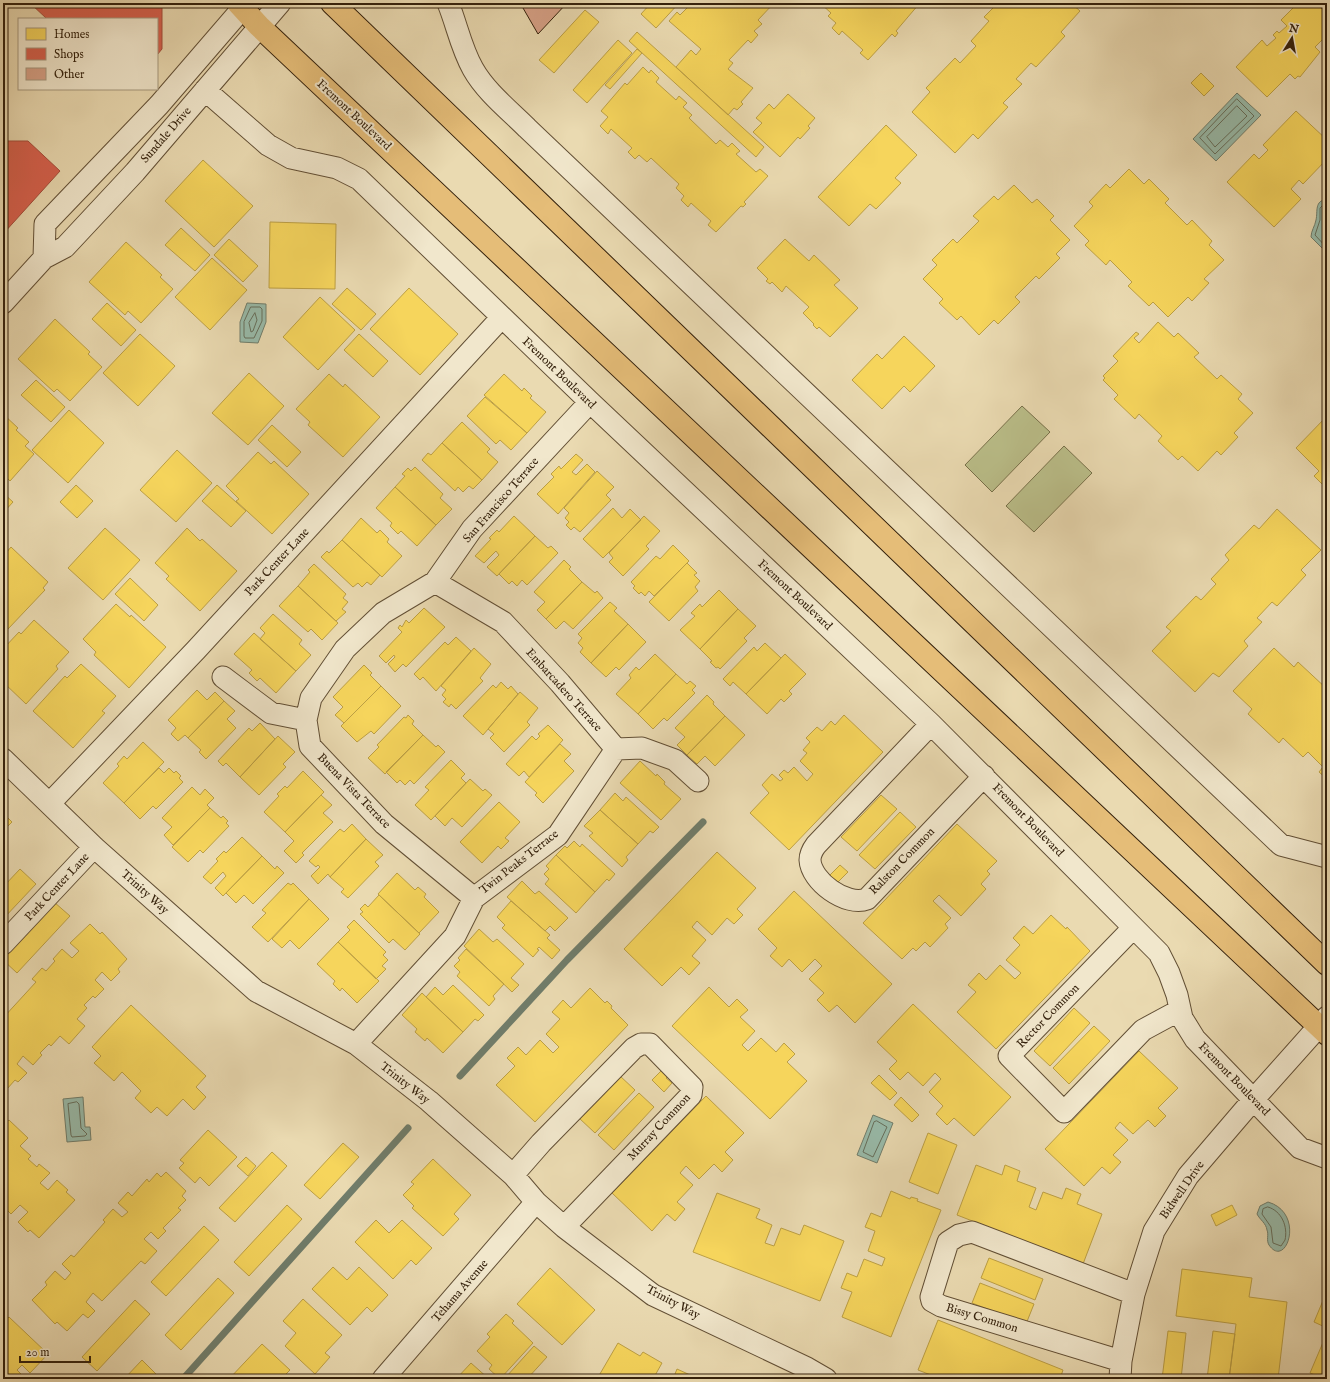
<svg xmlns="http://www.w3.org/2000/svg" width="1330" height="1382" viewBox="0 0 1330 1382" font-family="'IM FELL English',serif">
<rect width="100%" height="100%" fill="#eadab1"/>
<filter id="stains"><feTurbulence type="fractalNoise" baseFrequency=".005" numOctaves="4"/><feColorMatrix values="0 0 0 0 .2 0 0 0 0 .09 0 0 0 0 .02 0 0 0 .5 -.17"/></filter>
<radialGradient id="worn" r=".72"><stop offset=".6" stop-color="#630" stop-opacity="0"/><stop offset="1" stop-color="#630" stop-opacity=".3"/></radialGradient>
<path fill="#babe89" stroke="#77704a" d="M1022,406L1050,432L992,492L965,465Z
M1064,446L1092,473L1034,532L1006,506Z"/>
<path fill="#98bbaa" stroke="#707d6b" d="M1237,93L1261,115L1216,161L1193,139Z
M1327,199V253L1311,237C1311,231 1315,226 1316,220C1318,211 1314,201 1327,199Z
M247,303L266,304V322L258,343L240,342V322Z
M83,1097L85,1127H90L91,1140L67,1142L63,1099Z
M873,1115L893,1123L877,1163L857,1155Z
M1268,1202C1306,1213 1286,1270 1269,1245C1266,1240 1269,1235 1267,1230C1266,1223 1260,1220 1257,1214L1260,1206Z"/>
<path fill="#f6d55c" stroke="#bc9f44" d="M651,3H679L656,28L641,14Z
M692,3H774L758,20L762,24L754,31L758,35L751,43L748,40L729,60L733,63L728,69L753,88L741,102L743,104L737,110L734,108L728,115L676,67L691,50L696,55L701,49L669,21L677,12L680,15Z
M820,3H918L919,4L896,31L898,33L895,37L892,34L868,60L860,53L863,50L842,31L839,35L832,28L836,23L828,16L831,13Z
M998,3H1071L1080,11L1061,32L1065,36L1036,67L1031,63L1016,79L1022,84L1003,103L1008,107L978,139L973,134L955,153L912,112L930,92L926,88L955,58L960,63L976,46L971,41L989,21L984,17Z
M1298,3H1316L1327,14V35L1315,47L1320,52L1300,77L1298,76L1295,79L1290,74L1267,97L1236,67L1262,40L1267,46L1276,38L1273,35L1277,31L1279,33L1287,26L1281,20Z
M585,10L599,22L554,73L539,60Z
M637,32L764,147L756,157L629,41Z
M618,40L632,53L587,103L573,90Z
M637,49L642,53L610,89L605,85Z
M643,67L649,73L651,70L659,78L656,82L676,100L679,96L687,103L683,107L692,115L689,118L716,144L720,140L728,147L732,143L740,151L736,154L756,172L760,169L768,176L744,202L746,204L743,207L741,206L716,232L708,225L711,221L691,203L688,207L681,200L684,196L676,188L679,184L651,158L647,162L639,155L635,159L628,152L632,148L611,129L608,134L600,126L608,117L601,111L625,83L627,85Z
M1201,73L1214,86L1204,96L1191,83Z
M788,94L815,118L808,126L810,128L800,139L798,137L780,157L753,132L762,123L756,118L769,104L774,109Z
M1296,111L1327,140V159L1303,184L1299,180L1291,189L1301,199L1274,227L1227,182L1254,154L1259,159L1268,150L1263,145Z
M886,125L917,155L895,178L901,183L876,209L870,204L849,226L818,197Z
M203,160L253,206L214,247L165,201Z
M1129,169L1144,184L1149,179L1169,199L1165,203L1187,225L1192,220L1212,241L1209,245L1224,260L1204,279L1209,283L1192,301L1188,297L1168,317L1153,302L1149,306L1128,286L1132,282L1110,260L1106,265L1085,245L1089,241L1074,226L1093,206L1089,202L1106,184L1110,188Z
M1014,185L1032,203L1037,199L1054,216L1050,220L1070,240L1056,254L1060,258L1039,279L1036,276L1015,297L1020,302L998,324L994,320L979,335L961,316L957,320L939,303L943,299L923,279L937,265L932,260L953,239L957,243L979,221L973,216L994,196L998,200Z
M270,222L336,224L335,289L269,288Z
M181,228L210,255L195,271L165,245Z
M229,239L258,266L243,282L214,255Z
M785,239L809,261L814,255L840,280L834,285L858,308L830,337L819,327L817,329L813,325L814,324L803,313L809,307L786,286L782,292L772,282L770,284L766,281L768,279L757,268Z
M126,242L162,275L160,277L173,289L141,323L128,311L125,315L89,282Z
M212,258L247,290L210,330L175,297Z
M347,288L376,314L361,330L332,304Z
M409,288L458,334L420,375L370,329Z
M320,297L355,330L318,370L283,337Z
M107,303L136,330L121,346L92,319Z
M55,319L90,352L88,354L102,367L70,401L57,389L54,392L18,359Z
M1158,322L1174,337L1178,333L1199,353L1194,357L1217,379L1221,375L1242,394L1238,399L1253,413L1234,433L1238,437L1221,455L1217,451L1198,471L1182,456L1178,460L1158,441L1162,436L1139,414L1135,419L1114,399L1118,395L1103,380L1105,378L1103,376L1118,361L1113,356L1136,332L1139,334L1134,338L1139,343Z
M140,334L175,366L138,406L103,373Z
M359,334L388,361L373,377L344,350Z
M904,336L935,366L910,392L904,386L882,409L852,380L877,354L882,359Z
M249,373L284,406L248,445L212,413Z
M329,374L343,387L345,384L380,417L343,457L308,425L310,422L296,409Z
M504,374L522,391L524,388L532,396L530,398L546,412L527,433L484,395Z
M36,380L65,407L51,422L21,395Z
M485,397L527,433L511,450L500,440L496,444L467,416Z
M69,410L104,443L68,483L32,450Z
M3,414L18,428L16,430L29,442L25,446L34,454L10,481L3,474Z
M1326,417L1327,418V489L1314,476L1319,471L1296,448Z
M462,422L490,449L487,452L498,462L482,480L442,443Z
M272,425L301,452L287,467L258,440Z
M442,443L482,480L473,489L469,486L463,492L458,487L455,491L422,460L428,453L431,455Z
M177,450L212,483L176,522L140,490Z
M258,452L271,464L274,461L309,494L272,534L236,501L239,499L226,486Z
M576,454L583,460L572,472L576,475L587,464L595,472L558,514L537,494L554,477L551,474L559,466L561,469Z
M415,467L443,494L440,498L452,509L436,525L395,487L405,476L402,474L408,468L411,471Z
M597,471L614,487L606,495L611,500L580,532L574,527L571,530L566,525L569,522L565,518L569,513L564,508Z
M76,485L93,501L77,518L60,502Z
M217,485L246,511L231,527L202,501Z
M395,487L436,525L417,546L401,531L398,534L390,526L392,523L376,508Z
M3,493L13,502L3,513Z
M613,508L622,518L630,509L641,520L603,558L583,539Z
M1277,509L1321,550L1301,570L1306,575L1277,606L1272,602L1257,618L1262,622L1244,641L1248,646L1219,677L1213,673L1195,692L1152,651L1171,631L1166,627L1196,596L1201,600L1216,584L1211,579L1229,560L1225,555L1254,525L1259,529Z
M514,516L535,536L497,576L487,567L499,555L496,551L484,563L475,556L491,539L489,538L497,530L499,532Z
M644,516L660,531L646,546L649,549L623,576L609,562L613,558L609,553Z
M361,518L377,533L380,530L389,539L387,542L402,556L382,577L342,540Z
M105,528L140,560L103,600L68,568Z
M187,528L200,541L202,539L237,571L200,611L166,579L169,576L155,563Z
M535,536L548,548L551,546L558,553L527,585L522,580L517,586L512,581L509,584L499,574Z
M342,540L380,575L371,585L367,582L362,587L358,583L353,587L321,557L327,551L329,553Z
M673,545L689,561L654,596L649,591L645,596L641,592L639,594L633,588L635,586L631,582L656,556L660,559Z
M11,547L48,582L43,588L45,590L8,629L3,624V551L6,553Z
M564,560L571,567L569,569L582,582L546,619L537,610L545,602L534,592Z
M687,563L697,573L694,575L700,581L695,587L698,591L669,621L649,602Z
M314,564L346,594L343,598L348,602L342,609L346,612L336,621L298,586L310,572L308,570Z
M130,578L158,605L144,621L115,594Z
M582,582L595,593L597,591L603,598L573,629L564,621L556,629L546,619Z
M298,586L338,623L322,640L311,629L308,632L279,606Z
M719,590L738,609L700,649L680,630L695,616L691,613L700,604L702,607Z
M610,602L617,608L614,611L628,624L591,663L580,652L583,648L578,643L582,638L578,634Z
M116,604L130,617L131,615L166,647L129,688L94,655L96,652L83,639Z
M424,608L445,627L406,667L403,664L395,672L388,664L395,657L394,655L386,663L379,656L402,632L398,628L400,625L402,627L406,620L409,623Z
M738,609L756,626L744,638L747,641L720,669L718,667L716,668L710,662L712,661L700,649Z
M273,614L302,640L299,644L311,655L296,671L260,639L265,633L260,628Z
M34,620L69,652L56,666L58,669L26,704L3,682V649L19,632L21,634Z
M628,624L646,642L619,670L616,667L606,677L591,663Z
M254,633L296,671L276,693L260,678L257,681L249,673L252,670L234,654Z
M456,637L471,651L436,691L423,677L420,680L414,674L445,642L448,645Z
M765,643L781,658L746,694L733,682L730,686L723,679L754,647L757,651Z
M474,648L491,664L480,678L483,681L456,709L451,704L449,707L443,702L446,699L442,695L446,690L441,686Z
M1274,648L1294,667L1298,662L1327,689V694L1325,696L1327,698V779L1319,772L1323,767L1308,752L1303,757L1283,738L1279,743L1248,714L1252,709L1233,691Z
M655,654L676,674L638,714L616,694L631,678L629,675L636,667L639,670Z
M785,654L806,674L789,691L792,694L784,702L781,699L767,714L746,694Z
M81,664L116,696L102,711L105,713L73,748L33,711L65,676L67,678Z
M364,665L372,673L370,675L381,686L344,723L335,715L343,707L333,697Z
M676,674L687,684L690,681L696,686L692,690L695,693L667,721L664,718L653,729L638,714Z
M501,682L508,689L511,686L518,694L483,735L463,716L493,685L496,688Z
M381,686L401,706L374,734L371,731L357,742L341,726Z
M197,690L207,700L215,692L224,701L188,738L185,735L178,741L171,734L176,728L168,720Z
M520,692L538,708L527,722L530,725L504,752L490,738L494,734L488,729Z
M707,695L714,702L713,704L725,716L687,755L677,745L685,737L675,728Z
M224,701L235,711L227,719L236,728L206,759L199,752L201,750L188,738Z
M408,715L414,721L412,724L423,735L385,774L368,758L379,747L377,745L404,717L406,718Z
M844,715L883,752L789,850L750,813L769,793L762,785L772,774L780,781L783,779L779,775L784,770L788,773L794,767L807,781L813,774L800,761L807,753L803,750L810,742L806,738L817,727L822,731L831,721L835,725Z
M725,716L745,735L715,766L705,756L697,764L687,755Z
M260,723L275,739L240,777L226,763L223,766L218,761L249,728L252,731Z
M548,725L563,740L529,777L524,771L519,776L506,764L532,736L536,740L540,736L538,734Z
M423,735L436,747L438,745L445,752L414,784L410,780L405,785L400,780L397,783L386,772Z
M278,736L295,752L283,764L286,767L259,795L240,777Z
M143,742L164,762L124,803L103,783L119,766L117,764L124,756L127,759Z
M560,744L571,754L564,761L574,771L543,803L535,795L537,793L525,782Z
M451,760L465,774L461,778L466,783L431,820L415,805L429,790L425,787Z
M640,761L656,776L657,774L665,782L664,784L681,799L661,820L620,783Z
M159,768L164,773L169,768L174,773L176,771L181,776L179,778L183,782L156,809L153,806L140,819L124,803Z
M303,771L324,792L285,832L264,812L279,796L277,794L285,786L287,788Z
M470,779L483,791L485,789L492,795L462,827L452,818L445,826L435,816Z
M192,787L200,795L205,789L214,798L207,805L210,808L173,845L164,835L172,827L162,818Z
M615,793L623,801L626,797L659,827L653,833L650,831L638,844L600,810Z
M321,795L332,805L323,813L333,822L302,853L304,855L296,863L284,851L294,841L285,832Z
M881,795L897,809L857,851L841,837Z
M499,802L520,822L505,838L509,841L501,849L498,846L482,863L460,842Z
M210,808L221,818L223,816L228,821L226,823L229,826L203,853L200,850L188,862L172,847Z
M600,810L638,844L626,857L628,860L622,867L589,836L593,833L584,826Z
M900,812L916,827L875,869L859,855Z
M3,813L12,822L3,831Z
M352,824L366,839L330,877L328,874L318,884L311,876L320,867L318,865L316,867L309,861L340,829L344,832Z
M957,824L997,861L987,871L990,874L981,884L986,889L961,916L939,895L933,901L951,918L945,924L948,928L930,947L925,942L916,951L913,948L902,959L863,923Z
M242,837L262,856L223,896L215,888L226,876L223,872L211,884L203,877L218,861L216,859L224,851L226,853Z
M366,839L383,855L375,862L379,866L348,898L341,892L344,889L330,877Z
M574,841L580,847L582,844L615,874L609,881L607,879L595,892L556,855L565,846L567,848Z
M717,852L756,888L737,909L743,915L734,924L727,918L712,935L697,921L692,927L706,940L692,956L700,963L689,975L681,967L662,986L624,949Z
M556,855L595,892L576,913L545,884L549,879L544,874L549,869L546,866Z
M262,856L275,869L277,866L284,873L253,904L244,895L236,903L226,893Z
M840,865L848,872L836,884L828,877Z
M20,869L36,884L3,919V887Z
M397,873L415,890L418,887L426,894L424,897L439,912L419,933L378,894Z
M522,881L535,894L539,891L568,918L555,931L550,926L545,931L507,897Z
M288,883L291,885L293,883L309,899L268,942L252,927L266,913L262,910Z
M794,891L892,984L855,1023L837,1005L829,1012L817,1000L824,993L809,979L822,966L815,959L802,972L789,959L782,967L770,956L777,948L758,929Z
M379,895L420,934L405,950L393,939L389,943L360,914L363,912L360,909L365,904L368,907Z
M309,899L329,919L299,949L290,940L282,948L272,939Z
M511,901L550,935L547,938L560,950L552,959L539,947L537,949L539,950L533,957L502,928L505,925L497,917Z
M54,902L70,916L17,973L3,960V956Z
M1051,915L1066,929L1067,927L1090,951L996,1049L957,1012L976,992L968,985L979,973L986,980L1000,965L1015,979L1021,973L1006,960L1020,945L1013,938L1024,926L1033,934Z
M354,920L386,952L383,955L388,960L382,966L386,969L376,979L338,942L350,930L347,927Z
M90,924L100,934L102,932L127,959L118,969L120,972L111,981L102,972L95,980L104,989L95,998L93,996L84,1005L87,1008L77,1019L85,1026L69,1044L60,1036L51,1046L49,1044L40,1053L42,1055L33,1065L23,1056L17,1064L27,1073L18,1082L15,1080L7,1089L3,1086V1018L36,982L32,979L42,968L46,971L55,961L53,959L62,949L72,958L79,951L70,943Z
M479,929L493,942L497,939L524,964L511,978L519,985L512,992L464,946Z
M338,942L379,981L357,1003L342,988L340,991L333,984L335,981L317,964Z
M466,949L504,984L493,996L495,999L489,1006L457,976L460,972L454,966L460,960L458,958Z
M453,985L484,1015L478,1021L475,1019L463,1032L426,997L435,987L443,995Z
M709,987L729,1007L737,999L748,1010L740,1017L755,1031L742,1045L748,1051L761,1038L776,1052L784,1043L795,1054L787,1062L807,1081L770,1119L672,1026Z
M590,988L605,1003L607,1001L612,1006L611,1008L628,1025L535,1122L496,1085L515,1066L507,1058L518,1047L526,1055L540,1040L553,1053L559,1047L546,1034L560,1019L552,1012L563,1000L571,1008Z
M422,993L463,1032L443,1053L427,1038L425,1041L415,1032L417,1029L402,1015Z
M913,1004L1011,1097L974,1136L954,1118L947,1125L936,1114L943,1106L929,1092L941,1079L935,1073L923,1086L908,1072L900,1080L889,1069L897,1061L877,1042Z
M131,1005L206,1076L196,1087L206,1097L194,1110L183,1099L167,1116L157,1107L151,1113L135,1098L141,1091L122,1072L114,1081L94,1063L101,1056L92,1047Z
M1074,1008L1090,1023L1050,1066L1034,1051Z
M1094,1026L1110,1041L1069,1084L1053,1068Z
M1139,1051L1178,1088L1158,1108L1166,1116L1155,1127L1148,1120L1133,1134L1120,1122L1115,1128L1128,1140L1113,1155L1121,1162L1110,1174L1102,1167L1084,1186L1045,1149Z
M665,1067L671,1073L666,1078L672,1083L664,1092L652,1080Z
M619,1075L635,1090L595,1133L579,1118Z
M879,1075L897,1093L890,1100L871,1083Z
M639,1093L654,1107L614,1150L598,1135Z
M706,1096L744,1133L725,1152L733,1160L722,1172L714,1164L699,1179L686,1166L680,1173L693,1185L677,1202L685,1209L675,1221L667,1214L652,1231L612,1193Z
M901,1097L919,1115L912,1122L894,1105Z
M9,1120L28,1138L20,1146L31,1156L28,1159L37,1167L39,1164L50,1173L40,1183L48,1190L57,1180L68,1190L66,1192L75,1200L39,1238L30,1230L28,1232L18,1222L28,1212L20,1205L11,1214L3,1206L5,1202L3,1200V1126Z
M208,1130L237,1157L209,1186L200,1177L195,1183L179,1168L184,1163L180,1160Z
M928,1133L957,1145L938,1194L909,1182Z
M343,1143L359,1157L320,1199L304,1185Z
M272,1152L287,1166L235,1222L219,1208Z
M246,1157L256,1166L248,1176L237,1166Z
M433,1159L471,1195L454,1214L459,1219L443,1236L412,1208L414,1206L403,1195L414,1184L411,1182Z
M976,1165L1002,1175L1005,1165L1020,1171L1017,1181L1036,1188L1029,1207L1036,1210L1043,1192L1062,1199L1066,1188L1081,1194L1077,1204L1102,1214L1083,1264L957,1215Z
M166,1172L186,1191L182,1196L186,1200L178,1208L181,1210L163,1228L166,1231L158,1239L151,1232L144,1239L157,1251L145,1264L141,1261L102,1301L93,1293L86,1302L95,1311L88,1318L83,1314L67,1331L57,1322L55,1324L32,1300L47,1285L45,1282L55,1271L65,1280L71,1273L62,1264L71,1255L74,1257L105,1222L103,1220L113,1209L122,1217L128,1212L118,1203L128,1192L132,1196L147,1179L149,1182L157,1173L161,1177Z
M891,1191L910,1199L911,1197L918,1199L917,1201L941,1210L891,1337L842,1317L852,1292L841,1288L847,1273L857,1277L864,1259L882,1266L885,1258L868,1251L875,1231L865,1227L871,1213L881,1217Z
M717,1193L760,1209L756,1218L772,1225L765,1243L774,1246L781,1228L800,1235L804,1225L844,1241L820,1301L693,1252Z
M287,1205L302,1219L249,1276L234,1262Z
M1232,1205L1237,1215L1216,1226L1211,1215Z
M376,1220L389,1233L402,1220L432,1248L416,1265L411,1260L393,1279L355,1242Z
M204,1226L219,1240L166,1296L151,1282Z
M989,1258L1043,1279L1035,1300L981,1278Z
M333,1267L347,1280L359,1267L388,1295L372,1312L367,1307L350,1325L312,1289Z
M550,1268L595,1310L562,1345L517,1304Z
M1182,1269L1252,1278L1249,1297L1287,1302L1278,1379H1229L1236,1324L1176,1316Z
M218,1278L234,1293L181,1350L165,1335Z
M980,1283L1034,1304L1026,1324L972,1303Z
M1327,1291V1328L1314,1322Z
M303,1299L342,1335L325,1353L330,1357L315,1374L285,1346L296,1333L283,1321Z
M135,1300L150,1314L97,1371L82,1357Z
M506,1314L514,1321L512,1323L533,1343L500,1379L489,1369L492,1365L477,1351L490,1337L487,1334Z
M9,1317L48,1354L30,1373L22,1365L17,1370L26,1379H3V1323Z
M938,1320L1063,1370L1060,1379H991L984,1376L983,1379H941L918,1370Z
M1168,1331L1186,1333L1181,1379H1162Z
M1213,1331L1235,1334L1229,1379H1207Z
M1327,1333V1379H1325L1310,1373Z
M618,1343L640,1356L643,1352L662,1363L653,1379H597Z
M262,1344L290,1370L286,1374L292,1379H229Z
M534,1346L547,1357L527,1379H508L506,1377Z
M142,1360L157,1375L154,1379H124Z
M471,1363L489,1379H456Z
M677,1369L699,1379H673Z"/>
<path fill="#d6604d" stroke="#a54d3a" d="M27,3H160L162,4V49L157,55V19H47L30,3Z
M3,141H28L60,171L3,234Z"/>
<g fill="none" stroke-linecap="round" stroke-linejoin="round">
<path stroke="#666e5b" stroke-width="1" d="M1237,99L1254,116L1215,154L1200,138Z
M1237,106L1247,116L1215,147L1207,137Z
M1327,203L1323,205L1320,208V220L1315,235L1327,248
M251,307H260L262,309V321L254,338H245L244,336V322Z
M255,313L257,320L253,331L251,332L249,323Z
M77,1102L79,1104L81,1128L87,1134L85,1136L72,1137L71,1135L68,1104Z
M877,1121L887,1127L873,1157L863,1152L874,1122Z
M1268,1207C1282,1211 1288,1227 1285,1240L1281,1246L1273,1243L1271,1227L1262,1214L1263,1209Z"/>
<path stroke="#707d6b" stroke-width="7" d="M460,1076L567,960L703,822
M183,1379L408,1128"/>
</g>
<path fill="#d7a187" stroke="#34210c" d="M518,3H567L538,34L523,8Z"/>
<g fill="none" stroke-linecap="round" stroke-linejoin="round">
<g stroke="#624f35" stroke-width="23">
<path id="minor" d="M448,3C457,25 461,48 473,69C486,92 509,110 527,128L1281,845L1327,857
M205,90L268,145L291,158L337,168L359,179L590,402L931,724L1159,953L1169,973L1177,995L1182,1018L1195,1039L1300,1148L1327,1158
M44,258L45,224L159,105L247,3
M3,303L44,258L65,247L135,172L280,3
M435,582L503,622L560,683L616,749L642,748L675,760L698,781
M223,677L271,713L306,720L310,746L384,824L474,898
M306,720L311,698L345,649L383,613L435,582L472,529L590,402
M931,724L816,845C813,849 810,855 810,860C811,881 846,907 867,899L984,776
M3,759L94,847L256,991L356,1044L429,1101L513,1175L536,1202L564,1227L653,1295L807,1368L826,1379
M50,803L196,650L502,317
M1133,928L1009,1056L1064,1112L1143,1030L1180,1010
M3,944L94,847
M356,1044L455,936L474,898L558,835L616,749
M513,1175L541,1143L634,1048L641,1044H650L692,1087L691,1095L564,1227
M1121,1361L941,1306L932,1301L931,1297L948,1242L959,1235L972,1232L1134,1294
M383,1379L536,1202
M1120,1379L1121,1361L1134,1294L1154,1231L1188,1176L1253,1100L1327,1017"/>
</g>
<g stroke="#34210c" stroke-width="24">
<path id="primary" d="M238,3L259,26L1327,1034
M332,3L1327,964"/>
</g>
<use href="#minor" stroke="#f1e7cc" stroke-width="21"/>
<use href="#primary" stroke="#e5bd78" stroke-width="22"/>
</g>
<g text-anchor="middle" dominant-baseline="central" stroke-width="4" stroke-linejoin="round" paint-order="stroke">
<g font-size="12" fill="#34210c" stroke="#f1e7cc">
<text transform="translate(354 115) rotate(43)">Fremont Boulevard</text>
<text transform="translate(166 135) rotate(-49)">Sundale Drive</text>
<text transform="translate(559 373) rotate(44)">Fremont Boulevard</text>
<text transform="translate(501 500) rotate(-49)">San Francisco Terrace</text>
<text transform="translate(277 562) rotate(-47)">Park Center Lane</text>
<text transform="translate(795 595) rotate(43)">Fremont Boulevard</text>
<text transform="translate(564 690) rotate(48)">Embarcadero Terrace</text>
<text transform="translate(354 791) rotate(46)">Buena Vista Terrace</text>
<text transform="translate(1028 820) rotate(46)">Fremont Boulevard</text>
<text transform="translate(902 861) rotate(-46)">Ralston Common</text>
<text transform="translate(519 862) rotate(-38)">Twin Peaks Terrace</text>
<text transform="translate(57 887) rotate(-47)">Park Center Lane</text>
<text transform="translate(145 892) rotate(42)">Trinity Way</text>
<text transform="translate(1048 1016) rotate(-46)">Rector Common</text>
<text transform="translate(1234 1079) rotate(46)">Fremont Boulevard</text>
<text transform="translate(405 1083) rotate(38)">Trinity Way</text>
<text transform="translate(659 1127) rotate(-47)">Murray Common</text>
<text transform="translate(1182 1190) rotate(-55)">Bidwell Drive</text>
<text transform="translate(460 1291) rotate(-49)">Tehama Avenue</text>
<text transform="translate(673 1302) rotate(28)">Trinity Way</text>
<text transform="translate(982 1318) rotate(17)">Bissy Common</text>
</g>
</g>
<rect width="1330" height="1382" fill="none" stroke="#eadab1" stroke-width="16"/>
<rect x="4" y="4" width="1322" height="1374" fill="none" stroke="#34210c" stroke-width="2"/>
<rect x="8" y="8" width="1314" height="1366" fill="none" stroke="#34210c"/>
<rect x="18" y="18" width="140" height="72" fill="#f1e7cc" stroke="#a5987f"/>
<rect x="26" y="28" width="20" height="12" fill="#f6d55c" stroke="#a5987f"/>
<text x="54" y="38" font-size="12" fill="#34210c">Homes</text>
<rect x="26" y="48" width="20" height="12" fill="#d6604d" stroke="#a5987f"/>
<text x="54" y="58" font-size="12" fill="#34210c">Shops</text>
<rect x="26" y="68" width="20" height="12" fill="#d7a187" stroke="#a5987f"/>
<text x="54" y="78" font-size="12" fill="#34210c">Other</text>
<g transform="translate(1292 38) rotate(11)" stroke="#f1e7cc" stroke-width="3" paint-order="stroke">
<path d="M0-3L7 15L0 10L-7 15Z" fill="#34210c"/>
<text y="-6" font-size="11" font-weight="bold" text-anchor="middle" fill="#34210c">N</text>
</g>
<path d="M20 1356v6h70v-6" fill="none" stroke="#34210c" stroke-width="2"/>
<text x="26" y="1356" font-size="12" fill="#34210c" stroke="#f1e7cc" stroke-width="3" paint-order="stroke">20 m</text>
<rect width="100%" height="100%" filter="url(#stains)"/>
<rect width="100%" height="100%" fill="url(#worn)"/>
</svg>
